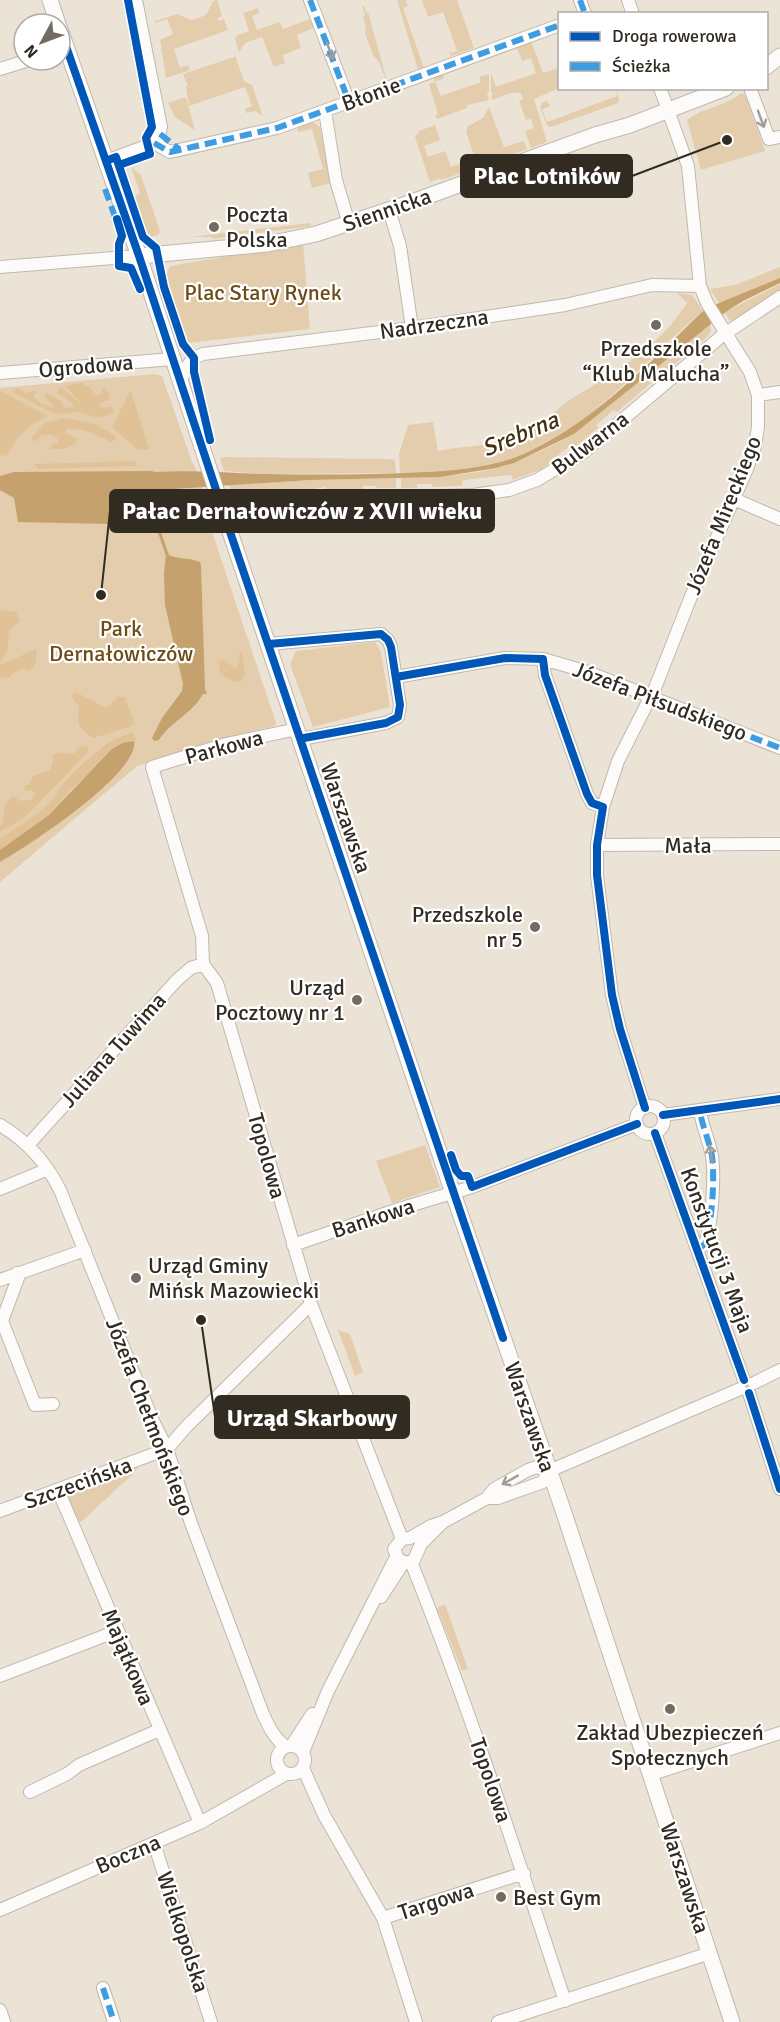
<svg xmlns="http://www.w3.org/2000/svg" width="780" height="2022" viewBox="0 0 780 2022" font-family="Signika,sans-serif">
<rect width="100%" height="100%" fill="#ece3d7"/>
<path fill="#e4cdac" d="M217,0L222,16L218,18L219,21L224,19L228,30L174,49L180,68L188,65L190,70L166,78L160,40L173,34L167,19L155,23V21L177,14L192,20L206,15L213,1Z
M397,0H406L408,6L403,8L424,68L418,70Z
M422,0H457L474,48L451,56L449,51L452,53L457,51L443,12L428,17Z
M362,6H364L366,13L368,12L388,85L379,62L373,55L365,33L366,25L363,17L365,15Z
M258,8L259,13L252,16L257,30L280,22L283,29L310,19L315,22L316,27L297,35L301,48L283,55L285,63L274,67L262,37L245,43L239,52L235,39L236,36L249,31L243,13Z
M531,41L543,73L559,68V88L534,99L547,142L531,148L525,131L534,128L531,119L526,120L519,101L523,99L521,93H511L492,100L491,96L493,94L491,91V73L496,87L536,73L531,58L522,61L516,46Z
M237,56L236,58L244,81L252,85L263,116L255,111L246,113L245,109L252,106L245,87L189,106L186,87L188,86L183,74Z
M442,73L444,78L435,82L441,96L481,82L479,77L489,74V92L487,93L489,100L467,105V108L437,119L435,115L438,114L429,84L435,82L433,76Z
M615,89L619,99L618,103L551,127L547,125L540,107L543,102L547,101L550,106L542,109L547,122L617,96Z
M741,93L745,95L765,151L701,170L687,120C703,107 726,107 741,93Z
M186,97L195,130L175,117L168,103Z
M489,107L504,147L524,141L527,149L478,167L466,132L468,126L483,118Z
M313,122L320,127L331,183L312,188L308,173L323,169L312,129L298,132L297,126Z
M435,125L440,140L424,146L428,157L445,151L451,167L470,160L473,169L441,180L440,178L430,182L415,137L419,131Z
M131,167L141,175L160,231L158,235L151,237L145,234L133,199L140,193Z
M310,223L311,226L213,239L212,237H191Z
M303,243L310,329L187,343L165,277L170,266Z
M780,267V279L719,303L710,289L735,285Z
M780,284V292L740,318L730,321L725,312L727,311Z
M677,293L692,295L703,311C639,364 588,435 504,461C471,471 435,471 400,473L399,454L408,425L433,422L438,451C467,445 500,446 528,433C544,426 556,408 571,399C615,373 659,347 687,303Z
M710,324L711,332L708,336L663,374L660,371L649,381L651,383L616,413L614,410L596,425L598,428L573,449L570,446L558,455L560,457L540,470L513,480L511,475L463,480L462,486L432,487L431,484H417V488H401V478C436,477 483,475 516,462C536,454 555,444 574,434Z
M155,374L162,376L191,459L197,472L194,473L198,487H202L203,491L200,496L276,723L274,726L202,744L137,766L0,882V388Z
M223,457L393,459L395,461L396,473L262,474L224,471L220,459Z
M396,478V488H377L376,486H363V489L326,490V487L313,489L231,490L229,485L310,480Z
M375,642L381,652L390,707L313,727L290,664L296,651Z
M425,1145L440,1187L392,1203L376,1161Z
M338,1330L350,1334L363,1372L355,1376Z
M136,1467L138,1468L135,1472L81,1522L75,1519L68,1500L70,1491Z
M445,1604L468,1669L462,1671L437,1608Z"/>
<path fill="#e0c296" d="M81,383L88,386L96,395H100L104,388L110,395L108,400L98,404L101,408L112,406L114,412L100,418L78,412L55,414L12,392L17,388L26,393L35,391L37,393L33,397L42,404L55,408L44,395L47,393L62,402L64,408L74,407L72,403L57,392L61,387L83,406L66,386Z
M0,391L48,416C23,428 21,434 7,455L0,456Z
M130,391L131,392L149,449L138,450L112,427Z
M65,418L95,424L115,436V440L111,442C95,435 84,427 66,429V434L77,438L75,444L63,449H51L52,444H57L59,440L53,435H42L35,442L31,438L45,423Z
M135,461L137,466L38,469L34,464Z
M0,610L16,612L20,621L9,631L7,652L0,662Z
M36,649C37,658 36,666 28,671L23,669L15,672L8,678L0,677V665Z
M242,652L245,673L242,681L235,682L220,674L219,661L225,660L235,669L240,662L239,653Z
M76,692L106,708L118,697H125L134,723L129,727L93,738C77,726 77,727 79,707L71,696Z
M133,733L137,740L126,743L70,790L49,815L0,850V838C16,828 32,819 46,806C54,799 59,789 66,781C80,765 112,735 133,733Z
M83,746H87L89,751L24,818L0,832V827L4,820C2,811 5,800 14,796L20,801L32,800L35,794L33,791H26L24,787L29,784L33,776L50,770L53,761L52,755L62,752L65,754L75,753L77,749Z"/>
<path fill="#c4a16d" d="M780,278V283L743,301L727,311L574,434L514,463L496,468L440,477L310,480L158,490L155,493L160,524L157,525L18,522L14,498L0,490V476L14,472L150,471L156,472C192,470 229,473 265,474C318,475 371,475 424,472C459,470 498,467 530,451C597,419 649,363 702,312L719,303Z
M166,554C178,560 188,557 200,562L201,566L205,689L207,694H203C192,714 170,722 159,740L154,741L152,738L162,718L182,691L183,684L165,605L164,574Z
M134,741C140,773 28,846 0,862V850L49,815L112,749L123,743Z"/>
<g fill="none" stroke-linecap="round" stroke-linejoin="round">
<path stroke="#c4a16d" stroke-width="3" d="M157,525L168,557"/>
<g stroke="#bfb8af" stroke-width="14">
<path id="minor" d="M136,0L161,127L158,139L154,143
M310,0L349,102
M580,0L585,14
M628,0L633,14
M0,69L29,60
M750,88L769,139L780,137
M325,111L336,180L349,224
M154,143L170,152L277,128L560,25
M106,161L154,143
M389,210L400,246L412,328
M0,267L139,256
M0,373L173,359
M181,382C185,368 189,359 203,354L412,328L565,305L652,285L700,286
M758,395L780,392
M734,499L780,519
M222,506L299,503L313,500L473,495L509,490L537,480L584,452L723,335L780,297
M269,644L381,634L388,640L391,647L400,705L398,717L386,723L301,739
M543,659L545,675L587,794L592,803L603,807
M396,677L505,658L543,659L588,672L780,748
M297,729L226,744L152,767L202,936L203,964L217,983L311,1304L402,1539
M597,845L780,844
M636 1120a14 14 0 1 1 28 0a14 14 0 1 1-28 0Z
M645,1108L620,1029L612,995L597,875V845L603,807L618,761L655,688L692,594L747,469L755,446L758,427V395L750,372L707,303L700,286L688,166L660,88
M663,1115L780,1099
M0,1125C27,1141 46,1162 60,1190L153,1421L167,1449L191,1523L263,1714C269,1727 274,1738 286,1747
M655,1133L744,1380
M28,1145L177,980L191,968L203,964
M0,1189L48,1169
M293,1245L402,1208L472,1187L637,1124
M698,1249L705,1244C712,1225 715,1177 712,1156C709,1140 702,1126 700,1111
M17,1273L18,1278L2,1321L35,1405L53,1404
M0,1280L85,1250
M754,1383L780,1370
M749,1393L780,1489
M549,1471L740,1389
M58,1490L200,1823
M487,1498H498L543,1482L549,1471
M0,1511L167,1449L186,1427L311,1304
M443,1522L421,1544L414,1560L406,1563L398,1559L394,1549L402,1539L410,1538L431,1526L443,1522L478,1503L487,1498L494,1489L528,1470L537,1467L549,1471
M411,1562C469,1706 516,1854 565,2001
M381,1597L404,1562
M0,1676L117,1631
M292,1745L312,1714
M277 1760a14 14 0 1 1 28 0a14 14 0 1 1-28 0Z
M303,1752L328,1691L396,1557
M303,1768L324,1815L383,1918L416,2022
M652,1774L780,1733
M30,1792L67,1774L79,1765L159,1730
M154,1843L211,2022
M0,1910L200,1823L286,1774
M383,1918L524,1873
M103,1988L114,2022
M0,2010L4,2022
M498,2022L710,1953"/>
</g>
<g stroke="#bfb8af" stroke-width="17">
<path id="major" d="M50,0L58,24
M60,29L139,256L227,523L453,1193L562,1507L732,2022
M766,67L780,56
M139,256L268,244L316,234L412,202L595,135L630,125L726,88"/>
</g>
<use href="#minor" stroke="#fcfbf9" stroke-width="12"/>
<use href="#major" stroke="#fcfbf9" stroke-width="15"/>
<path stroke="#3e9ce0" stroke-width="6" stroke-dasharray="12 6" stroke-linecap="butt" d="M310,0L349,102
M580,0L585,14
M160,134L179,149
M154,143L170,152L277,128L560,25
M105,189L118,225
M650,698L780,748
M698,1249L705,1244C712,1225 715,1177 712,1156C709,1140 702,1126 700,1111
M103,1988L114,2022"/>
<g stroke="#fff" stroke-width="11">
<path id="cycleway" d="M60,29L139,256L227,523L503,1338
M106,161L116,157L143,237L156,248L164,287L183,344L194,358V372L210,440
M119,165L150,154L146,138L152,127L128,0
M117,219L122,236L119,244V266L131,268L140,289
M269,644L381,634L388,640L391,647L400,705L398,717L386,723L304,738
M396,677L505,658L543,659L545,675L587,794L592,803L603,807L597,845V875L612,995L620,1029L645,1108
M663,1115L780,1099
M655,1133L744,1380
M451,1155L456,1170L461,1176H468L472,1187L637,1124
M749,1393L780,1489"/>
</g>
<use href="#cycleway" stroke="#0057b8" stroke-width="8"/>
</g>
<defs><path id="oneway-shaft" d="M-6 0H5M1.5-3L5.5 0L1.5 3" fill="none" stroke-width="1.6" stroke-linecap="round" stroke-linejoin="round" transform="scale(1.5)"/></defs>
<g stroke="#a19d98">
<use href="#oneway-shaft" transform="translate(330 51) rotate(69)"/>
<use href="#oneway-shaft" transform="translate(761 119) rotate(70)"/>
<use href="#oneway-shaft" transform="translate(711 1154) rotate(-100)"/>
<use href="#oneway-shaft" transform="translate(510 1480) rotate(151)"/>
</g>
<g fill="#726b61" stroke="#fff" stroke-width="2">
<circle cx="214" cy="227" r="6"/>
<circle cx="656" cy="325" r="6"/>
<circle cx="535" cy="927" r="6"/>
<circle cx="357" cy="1000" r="6"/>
<circle cx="136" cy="1278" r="6"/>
<circle cx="670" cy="1709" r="6"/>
<circle cx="501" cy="1897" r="6"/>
</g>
<g text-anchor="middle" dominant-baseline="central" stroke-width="4.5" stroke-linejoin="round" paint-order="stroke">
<g font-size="22" fill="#312b22" stroke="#fff">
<text transform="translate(371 94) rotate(-20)">Błonie</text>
<text transform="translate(387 210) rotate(-19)">Siennicka</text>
<text transform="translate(434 324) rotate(-8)">Nadrzeczna</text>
<text transform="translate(86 366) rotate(-5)">Ogrodowa</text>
<text transform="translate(590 443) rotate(-37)">Bulwarna</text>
<text transform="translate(723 515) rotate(-68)">Józefa Mireckiego</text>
<text transform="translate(660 701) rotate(21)">Józefa Piłsudskiego</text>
<text transform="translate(224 747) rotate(-15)">Parkowa</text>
<text transform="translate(346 818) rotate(71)">Warszawska</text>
<text x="688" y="845">Mała</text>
<text transform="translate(113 1050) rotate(-48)">Juliana Tuwima</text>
<text transform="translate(267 1156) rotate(74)">Topolowa</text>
<text transform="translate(373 1218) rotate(-18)">Bankowa</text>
<text transform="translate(717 1250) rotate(70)">Konstytucji 3 Maja</text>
<text transform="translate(150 1417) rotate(69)">Józefa Chełmońskiego</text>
<text transform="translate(530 1417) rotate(71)">Warszawska</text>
<text transform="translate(78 1483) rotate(-20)">Szczecińska</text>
<text transform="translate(128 1657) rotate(67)">Majątkowa</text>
<text transform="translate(491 1780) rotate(71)">Topolowa</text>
<text transform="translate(128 1854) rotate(-23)">Boczna</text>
<text transform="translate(685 1878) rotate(72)">Warszawska</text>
<text transform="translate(436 1901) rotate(-18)">Targowa</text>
<text transform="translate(183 1932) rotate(72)">Wielkopolska</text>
</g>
<g font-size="22" fill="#312b22" stroke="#fff" text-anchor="start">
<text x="226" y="214">Poczta<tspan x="226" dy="25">Polska</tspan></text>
<text x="656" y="348" text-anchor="middle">Przedszkole<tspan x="656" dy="25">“Klub Malucha”</tspan></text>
<text x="523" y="914" text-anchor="end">Przedszkole<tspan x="523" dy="25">nr 5</tspan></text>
<text x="345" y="987" text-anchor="end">Urząd<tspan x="345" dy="25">Pocztowy nr 1</tspan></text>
<text x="148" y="1265">Urząd Gminy<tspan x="148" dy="25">Mińsk Mazowiecki</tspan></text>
<text x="670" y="1732" text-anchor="middle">Zakład Ubezpieczeń<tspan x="670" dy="25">Społecznych</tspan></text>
<text x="513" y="1897">Best Gym</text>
</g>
<g font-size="22" fill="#6d4c17" stroke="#fff">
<text x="263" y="292">Plac Stary Rynek</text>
<text x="121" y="628">Park<tspan x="121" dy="25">Dernałowiczów</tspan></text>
</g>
<g font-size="24" font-style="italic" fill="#443011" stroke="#fff">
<text transform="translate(520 434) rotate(-23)">Srebrna</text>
</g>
</g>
<path fill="none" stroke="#312b22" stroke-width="2" d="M727 140L632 176M101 595L110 511M201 1320L215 1417"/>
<g fill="#312b22" stroke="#fff" stroke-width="2">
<circle cx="727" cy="140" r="6"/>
<circle cx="101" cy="595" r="6"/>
<circle cx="201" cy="1320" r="6"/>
</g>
<g fill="#312b22" stroke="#312b22" stroke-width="2">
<rect x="461" y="155" width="171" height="42" rx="6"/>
<rect x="110" y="490" width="384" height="42" rx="6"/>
<rect x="215" y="1396" width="194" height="42" rx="6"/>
</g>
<g font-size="24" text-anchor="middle" font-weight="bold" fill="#fff">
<text x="547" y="184">Plac Lotników</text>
<text x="302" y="519">Pałac Dernałowiczów z XVII wieku</text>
<text x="312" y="1426">Urząd Skarbowy</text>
</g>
<rect x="558" y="12" width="210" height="78" fill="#ffffff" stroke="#adaaa7" stroke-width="1.5"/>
<rect x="570" y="32" width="30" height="9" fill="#0057b8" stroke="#adaaa7" stroke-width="1.5"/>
<text x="612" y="42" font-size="18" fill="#312b22">Droga rowerowa</text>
<rect x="570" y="62" width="30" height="9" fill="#3e9ce0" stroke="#adaaa7" stroke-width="1.5"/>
<text x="612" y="72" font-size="18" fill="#312b22">Ścieżka</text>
<g transform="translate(42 42) rotate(229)"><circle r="28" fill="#ffffff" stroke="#adaaa7" stroke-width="1.5"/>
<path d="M0-4.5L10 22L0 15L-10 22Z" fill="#726b61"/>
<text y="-9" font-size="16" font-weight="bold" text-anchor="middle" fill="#312b22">N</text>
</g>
</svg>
